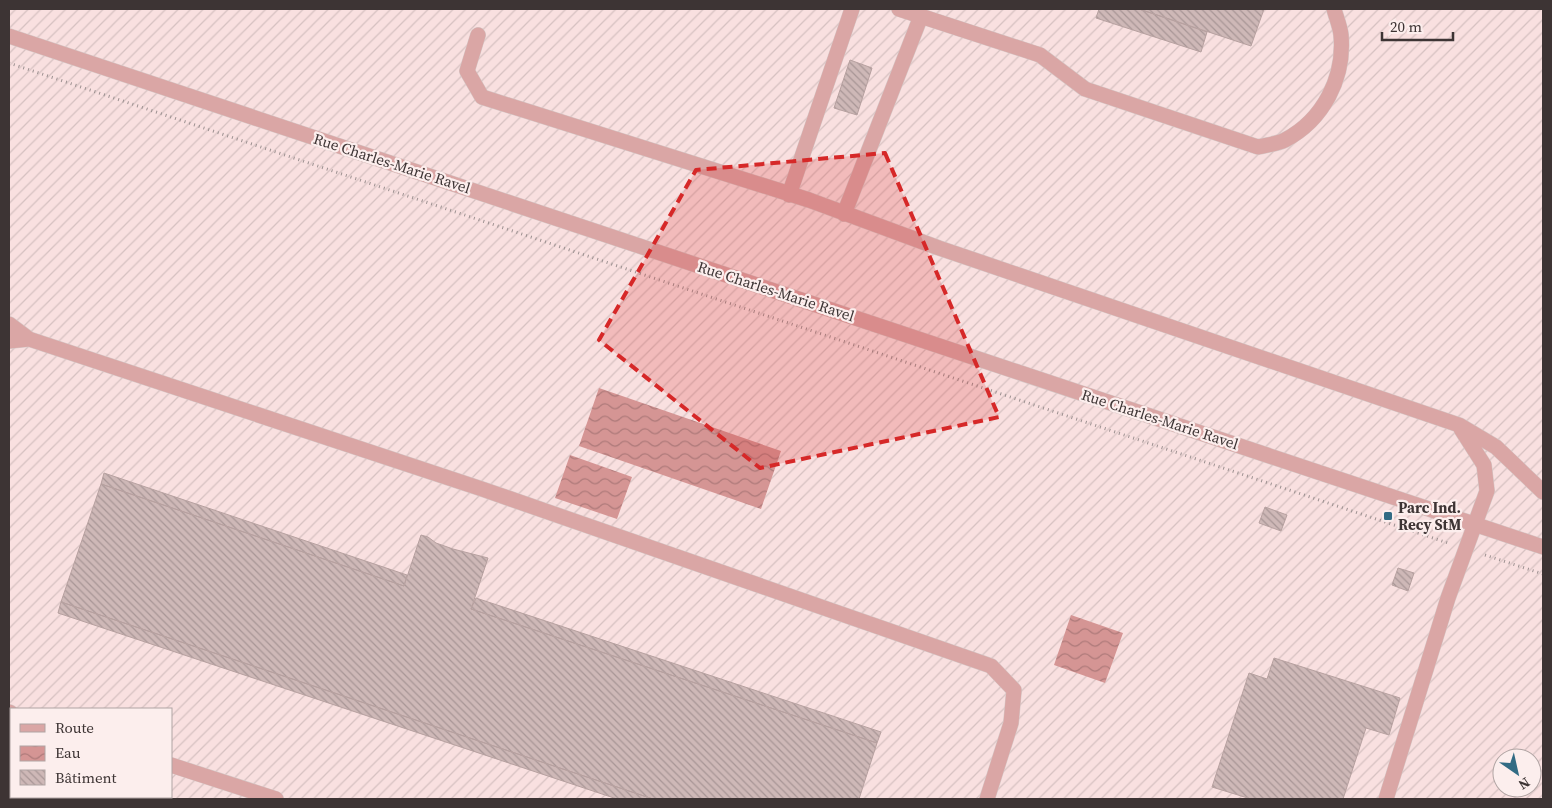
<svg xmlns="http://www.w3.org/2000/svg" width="1552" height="808" viewBox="0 0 1552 808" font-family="'Source Serif 4',serif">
<defs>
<pattern id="industrial-furrows" width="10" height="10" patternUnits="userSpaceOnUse" patternTransform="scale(1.25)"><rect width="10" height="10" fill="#f9e0e0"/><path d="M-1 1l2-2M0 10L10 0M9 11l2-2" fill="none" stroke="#d6c1c1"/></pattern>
<pattern id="water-waves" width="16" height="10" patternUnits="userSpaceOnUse" patternTransform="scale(1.25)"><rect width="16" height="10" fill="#d59594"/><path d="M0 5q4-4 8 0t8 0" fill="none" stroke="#ae7a7a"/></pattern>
<pattern id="building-back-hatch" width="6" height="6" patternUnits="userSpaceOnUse" patternTransform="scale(1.25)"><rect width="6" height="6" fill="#ceb8b7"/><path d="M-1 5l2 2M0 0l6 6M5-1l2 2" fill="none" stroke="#a89696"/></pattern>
</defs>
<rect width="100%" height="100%" fill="#fceeed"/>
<path fill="url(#industrial-furrows)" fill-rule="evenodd" d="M9,9H1543V799H48L41,797H171V709H11V787L9,786ZM1502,758H1532V788H1502Z"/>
<path fill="url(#water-waves)" d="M599,388L781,451L761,509L579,446Z
M570,455L632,477L617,519L555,498Z
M1071,615L1123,633L1105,683L1054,665Z"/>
<path fill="url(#building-back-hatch)" stroke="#b7a1a0" d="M1099,9H1139L1207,32L1201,52L1096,18Z
M1139,9H1264L1251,46Z
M850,60L872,68L857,115L834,108Z
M104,473L407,575L404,586L101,484Z
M101,484L404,586L421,535L428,537L436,543L453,549L488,558L471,609L877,743L859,799H653L61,602Z
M1265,507L1287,515L1281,531L1259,523Z
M1398,568L1414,573L1408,591L1392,585Z
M476,598L881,732L877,743L471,609Z
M61,602L653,799H617L58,613Z
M1274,658L1400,698L1389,735L1366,728L1343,799H1251L1212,787L1249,673L1267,679Z"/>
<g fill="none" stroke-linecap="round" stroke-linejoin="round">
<g stroke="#d6c9c8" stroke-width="16">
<path id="minor" d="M899,9L1040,55L1085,89L1258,147C1266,145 1277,144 1285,140C1323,120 1345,78 1341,35C1340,26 1336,17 1334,9
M478,35L467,71L482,97L809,200L939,248L1459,425L1496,447L1543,492
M9,36L1543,547
M789,195L852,9
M844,214L921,16
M9,324L29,339
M9,341L29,339L482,489L991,666L1014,690L1011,723L987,799
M9,712L11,713
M171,765L276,799
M1386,799L1448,598L1487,491L1484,465L1461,429"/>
</g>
<path stroke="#9c9090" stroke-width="3" stroke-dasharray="1 4" stroke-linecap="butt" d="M9,63L1448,543
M1485,555L1543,574"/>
<use href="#minor" stroke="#daa6a5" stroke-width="15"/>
</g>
<path fill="#d62828" fill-opacity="0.2" stroke="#d62828" stroke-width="4" stroke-dasharray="10 6" stroke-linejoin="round" d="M885,153L999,417L760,468L599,340L696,170Z"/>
<rect fill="#326b84" stroke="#fceeed" stroke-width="2" x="1383" y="511" width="10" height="10" rx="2.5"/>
<g text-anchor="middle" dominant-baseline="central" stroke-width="4.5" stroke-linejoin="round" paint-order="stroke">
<g font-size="15" fill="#3d3434" stroke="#fceeed">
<text transform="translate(392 163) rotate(18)">Rue Charles-Marie Ravel</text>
<text transform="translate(776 291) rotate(18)">Rue Charles-Marie Ravel</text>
<text transform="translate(1160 419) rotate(18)">Rue Charles-Marie Ravel</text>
</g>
<g font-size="15" font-weight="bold" fill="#3d3434" stroke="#fceeed" text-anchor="start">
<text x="1398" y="507">Parc Ind.<tspan x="1398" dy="17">Recy StM</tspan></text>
</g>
</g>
<rect width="1552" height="808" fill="none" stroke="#3d3434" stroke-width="20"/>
<rect x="10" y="708" width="162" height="90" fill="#fceeed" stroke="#b0a4a3"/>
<rect x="20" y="724" width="25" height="8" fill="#daa6a5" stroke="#b0a4a3"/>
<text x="55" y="733" font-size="15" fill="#3d3434">Route</text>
<rect x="20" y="746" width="25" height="15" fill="url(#water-waves)" stroke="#b0a4a3"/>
<text x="55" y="758" font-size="15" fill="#3d3434">Eau</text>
<rect x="20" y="770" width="25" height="15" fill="url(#building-back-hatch)" stroke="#b0a4a3"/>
<text x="55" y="783" font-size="15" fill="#3d3434">Bâtiment</text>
<g transform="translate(1517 773) rotate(146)"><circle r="24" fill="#fceeed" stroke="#b0a4a3"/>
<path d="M0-4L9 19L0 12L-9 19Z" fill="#326b84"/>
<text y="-8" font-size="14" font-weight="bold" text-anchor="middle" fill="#3d3434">N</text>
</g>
<path d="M1382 32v8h71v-8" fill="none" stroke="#3d3434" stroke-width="2.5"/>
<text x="1390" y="32" font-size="15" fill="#3d3434" stroke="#fceeed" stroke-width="4" paint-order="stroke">20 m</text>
</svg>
